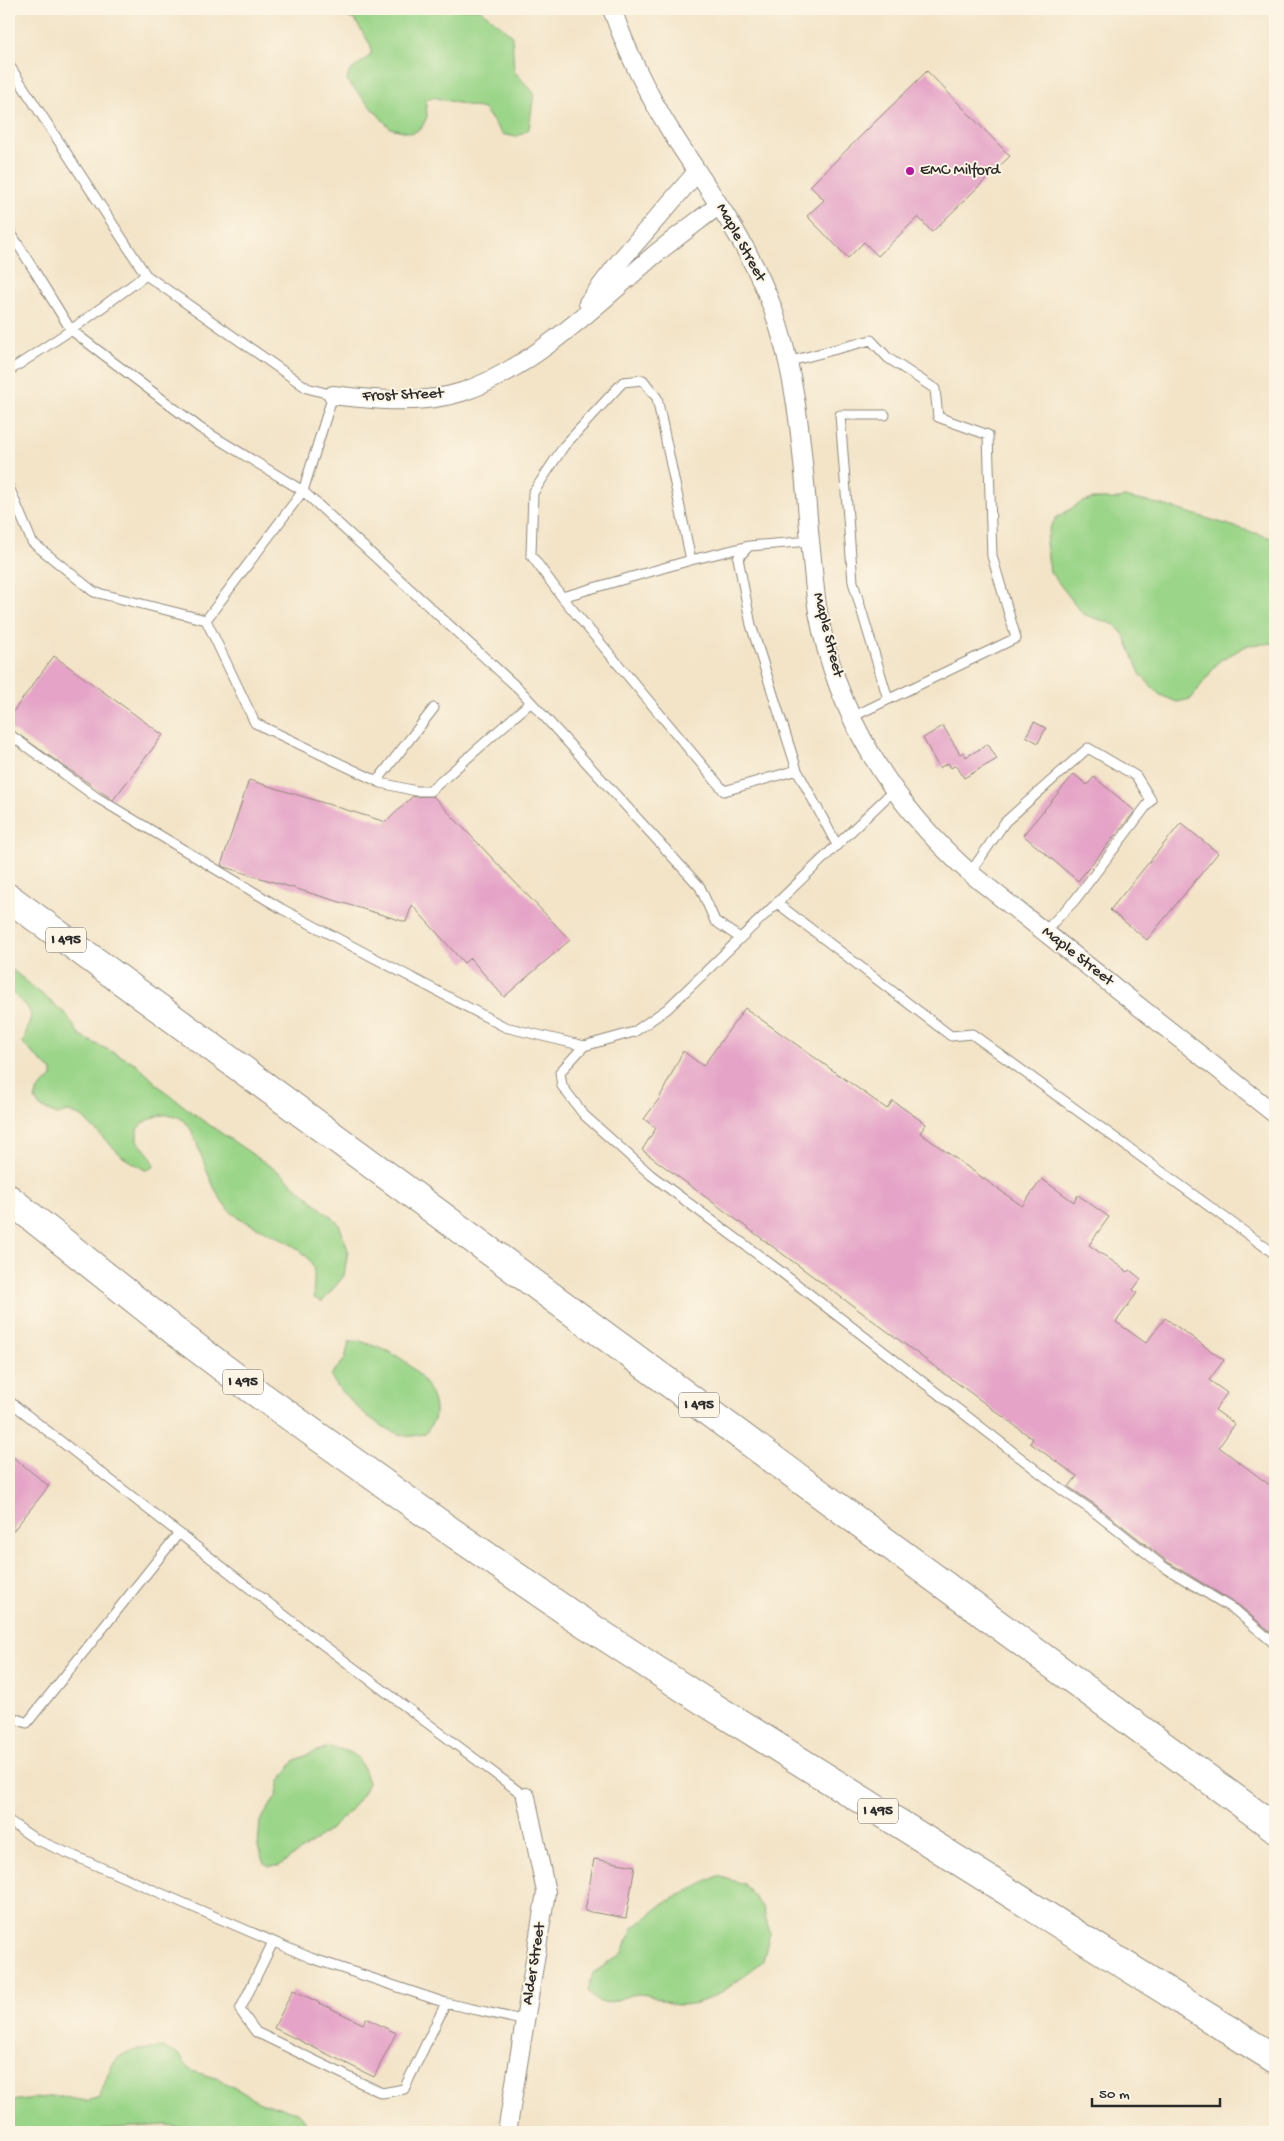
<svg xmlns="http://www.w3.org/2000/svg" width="1284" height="2141" viewBox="0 0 1284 2141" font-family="'Gochi Hand',sans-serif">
<rect width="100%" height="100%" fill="#fcf5e5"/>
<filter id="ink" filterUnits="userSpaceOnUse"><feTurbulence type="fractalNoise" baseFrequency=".02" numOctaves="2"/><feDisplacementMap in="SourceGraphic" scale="10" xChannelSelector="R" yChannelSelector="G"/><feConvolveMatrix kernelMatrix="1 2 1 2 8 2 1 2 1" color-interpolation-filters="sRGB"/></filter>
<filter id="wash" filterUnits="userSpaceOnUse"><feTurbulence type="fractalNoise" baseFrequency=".0096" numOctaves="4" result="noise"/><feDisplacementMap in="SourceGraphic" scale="20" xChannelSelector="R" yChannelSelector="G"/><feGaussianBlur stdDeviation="1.12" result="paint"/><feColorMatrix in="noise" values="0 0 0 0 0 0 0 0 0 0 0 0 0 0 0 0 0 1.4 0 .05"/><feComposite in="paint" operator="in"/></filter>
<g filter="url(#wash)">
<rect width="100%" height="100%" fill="#f3e4c8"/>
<path fill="#9bd589" stroke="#63805a" d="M324,9H480L512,35L514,71L534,93L529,129L516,137L502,134L484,109L432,97L426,100L427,117L421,129L412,133L390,128L347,81L349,72L371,55V46L355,20Z
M1123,497L1163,505L1275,539V643L1248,645L1219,661L1191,699L1177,702L1160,695L1140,674L1125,636L1115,625L1083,614L1050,572L1046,543L1050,528L1056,518L1082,502L1093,499H1121Z
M9,967L67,1015L80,1036L135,1063L162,1089L202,1120L283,1175L339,1224L348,1250L344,1276L322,1302L314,1298C312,1288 316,1277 313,1267C305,1241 248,1229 229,1210C215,1194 207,1172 200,1152C196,1143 194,1132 187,1124C172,1107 150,1116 137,1129V1140L151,1157L154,1165L153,1168L145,1170L123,1157L82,1117L69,1112L57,1115L40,1107L35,1099L38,1090L52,1077V1071L33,1054L23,1043L31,1016L29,1010L9,989Z
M360,1341C374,1346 391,1351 403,1360C419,1373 440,1397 434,1420C432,1424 428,1429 426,1433C418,1435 410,1438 403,1435C375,1427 348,1401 331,1378L332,1374L345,1359L349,1342Z
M328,1747C358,1752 359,1755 368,1783C352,1820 310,1843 279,1866H268L263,1861L258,1847L260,1821L276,1797L280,1781L295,1760Z
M718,1876L744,1884L763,1908L770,1933L763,1961C738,1980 713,2005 680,2005C666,2005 653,1994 639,1994C618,1995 603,2015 588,1991L593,1973L622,1954L633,1928L664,1903Z
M164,2048L179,2055L192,2071L219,2079L260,2102L297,2112L315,2132H204L167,2125L102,2129L96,2132H9V2101L57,2096L87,2101L99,2097C104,2088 106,2077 111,2067C122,2047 143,2050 164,2048Z"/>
<g id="blocks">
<path fill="#e5a4c7" d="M927,71L1010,156L932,232L918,217L878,256L864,242L848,258L807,216L824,200L810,186Z
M54,656L163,735L113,800L9,728V717Z
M1034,722L1046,728L1038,743L1026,736Z
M943,726L960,754L964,752L966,757L988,744L997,759L964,778L956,765L951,768L948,763L939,768L923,738Z
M1074,774L1087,785L1094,777L1135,811L1078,881L1023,835Z
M249,780L386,822L412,797L433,796L570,940L504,997L470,958L464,963L412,905L406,922L224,867L221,865Z
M1181,823L1218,853L1147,940L1110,910Z
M745,1008L887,1109L893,1101L926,1124L920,1133L1022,1206L1042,1179L1074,1202L1078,1195L1109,1217L1089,1245L1128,1272L1130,1270L1141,1279L1133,1290L1137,1293L1116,1322L1146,1343L1165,1318L1224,1360L1209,1380L1227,1393L1215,1410L1235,1424L1219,1447L1275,1489V1636L1240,1606L1168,1562L1097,1506L1069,1487L1077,1476L1030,1443L1033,1439L642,1150L656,1128L644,1119L659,1099L683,1051L703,1066Z
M9,1454L49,1486L9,1536Z
M594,1859L635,1866L626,1918L585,1911Z
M293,1990L363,2024L366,2018L396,2033L374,2077L274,2028Z"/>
</g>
</g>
<g filter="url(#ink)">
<use href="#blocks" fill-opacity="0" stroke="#8f887a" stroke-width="1"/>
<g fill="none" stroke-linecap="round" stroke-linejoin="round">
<g stroke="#8f887a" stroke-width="11">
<path id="service" d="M9,65L146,275L307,388L333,395L303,491L200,428L71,330L9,230
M787,362L871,340L888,358L935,389L938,417L988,435L992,556L1016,638L852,717
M9,371L71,330L146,275
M885,415H840L853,582L888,699
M9,487L32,542L94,592L206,620
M811,541L749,546L738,558L751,625L797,770L837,845
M749,546L691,560L657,398L643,380L623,382L564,446L533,493L531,555L562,597L724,791L797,770
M562,597L691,560
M531,702L430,791H416L381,783L255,723L206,620L303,491L520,690L700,887L715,921L740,938
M9,734L96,797L282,909L505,1027L584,1046L634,1032L667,1009L893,791
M377,781L434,708
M970,873L1005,822L1088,748L1136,776L1151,800L1075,900L1044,932
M777,903L951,1036L972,1034L1275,1254
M584,1046L560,1072L562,1086L584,1115L651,1175L776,1268L1062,1490L1093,1511L1164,1567L1236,1611L1275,1644
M9,1401L306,1632L526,1797
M9,1716L27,1723L179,1533
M9,1821L35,1839L311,1958L446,2003L526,2021
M273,1942L240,2010L256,2032L382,2093L404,2089L446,2003"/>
</g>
<g stroke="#8f887a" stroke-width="20">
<path id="minor" d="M612,9C627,52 646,91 670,130C706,187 747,240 771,304C799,379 803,462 810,541C813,564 814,589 818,612C837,716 892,804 970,873L1275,1114
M588,303L620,261L697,172
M333,395C374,400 422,405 462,392C530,370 599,303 653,256C675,238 697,222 719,205
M507,2132L546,1892L526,1797"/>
</g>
<g stroke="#8f887a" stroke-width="30">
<path id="motorway" d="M9,898L1275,1828
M9,1199L177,1333L246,1385L446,1528L572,1615L699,1698L1275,2059"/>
</g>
<use href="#service" stroke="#fff" stroke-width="9"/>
<use href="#minor" stroke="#fff" stroke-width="18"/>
<use href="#motorway" stroke="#fff" stroke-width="28"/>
</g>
</g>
<circle fill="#b5179e" stroke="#fcf5e5" stroke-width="2" cx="910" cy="171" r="5"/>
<g text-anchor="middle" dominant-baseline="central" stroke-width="4" stroke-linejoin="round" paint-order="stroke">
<g fill="#fcf5e5" stroke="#6a6863" stroke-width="1">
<rect x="46" y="927.5" width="40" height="25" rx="4"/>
<rect x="223" y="1369.5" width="40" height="25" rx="4"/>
<rect x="679" y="1392.5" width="40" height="25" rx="4"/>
<rect x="858" y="1798.5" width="40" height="25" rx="4"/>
</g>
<g font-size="15" font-weight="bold" fill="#2b2b2b">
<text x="66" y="940">I 495</text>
<text x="243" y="1382">I 495</text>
<text x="699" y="1405">I 495</text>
<text x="878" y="1811">I 495</text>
</g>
<g font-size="16" fill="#2b2b2b" stroke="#fcf5e5" text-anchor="start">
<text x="920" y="171">EMC Milford</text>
</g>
<g font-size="16" fill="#2b2b2b" stroke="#fcf5e5">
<text transform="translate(740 243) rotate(61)">Maple Street</text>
<text transform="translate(403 396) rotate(-2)">Frost Street</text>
<text transform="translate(827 635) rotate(76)">Maple Street</text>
<text transform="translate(1077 957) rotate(38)">Maple Street</text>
<text transform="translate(535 1964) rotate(-81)">Alder Street</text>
</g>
</g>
<rect width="1284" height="2141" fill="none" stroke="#fcf5e5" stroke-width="30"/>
<path d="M1092 2098v8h128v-8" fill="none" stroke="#2b2b2b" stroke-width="2.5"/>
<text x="1099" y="2098" font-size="15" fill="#2b2b2b" stroke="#fcf5e5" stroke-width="4" paint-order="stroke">50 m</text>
</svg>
